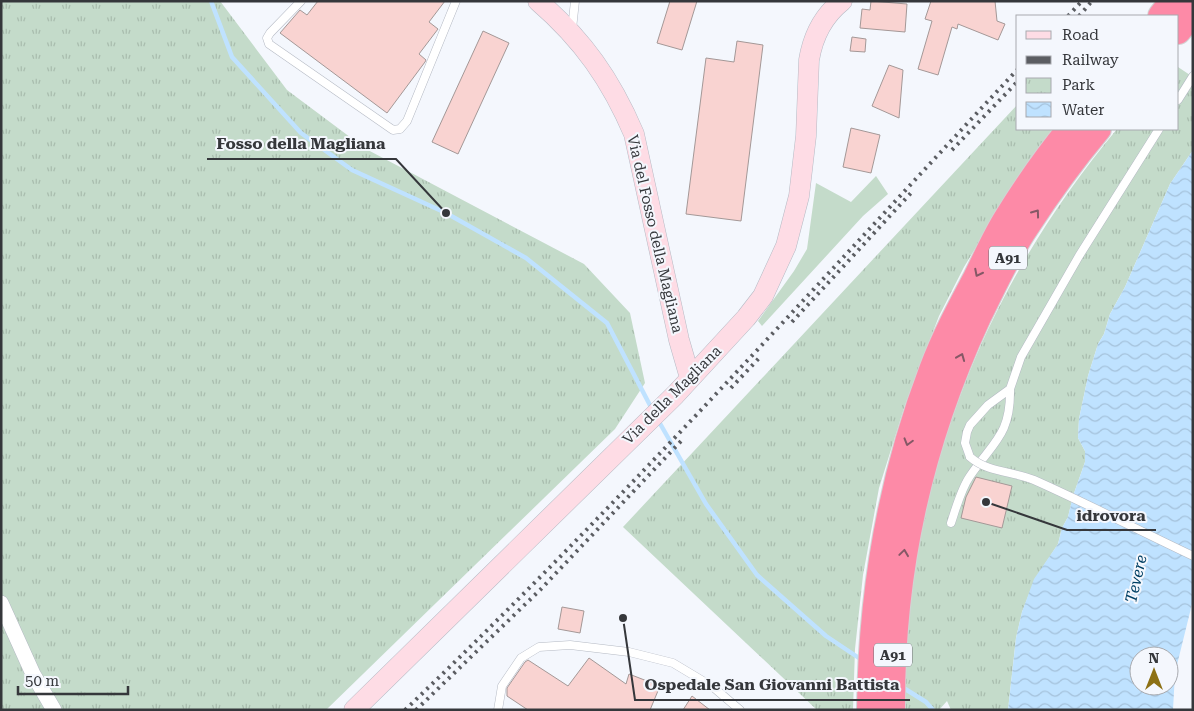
<svg xmlns="http://www.w3.org/2000/svg" width="1194" height="711" viewBox="0 0 1194 711" font-family="'Roboto Serif',serif">
<defs>
<pattern id="park-tufts" width="24" height="20" patternUnits="userSpaceOnUse" patternTransform="scale(1.25)"><rect width="24" height="20" fill="#c4dbca"/><path d="M3 7l-1-3M5 7V3M7 7l1-3M15 17l-1-3M17 17v-4M19 17l1-3" fill="none" stroke="#a9bdae"/></pattern>
<pattern id="water-waves" width="16" height="10" patternUnits="userSpaceOnUse" patternTransform="scale(1.25)"><rect width="16" height="10" fill="#bfe2ff"/><path d="M0 5q4-4 8 0t8 0" fill="none" stroke="#a5c2db"/></pattern>
</defs>
<rect width="100%" height="100%" fill="#f4f7fd"/>
<path fill="#c4dbca" d="M876,176L888,194L863,216L762,326L758,321L794,271L807,249L816,183L851,202Z"/>
<path fill="url(#park-tufts)" d="M1,1H220L287,90L366,149L584,264L630,313L645,383L615,429L326,710H1Z
M1178,67L1193,77V150L1170,184L1125,287L1110,314L1104,334L1098,344L1088,376L1079,419L1078,438L1085,451V462L1073,496L1068,517L1062,528L1058,544L1035,579L1022,612L1016,638L1008,710H951L947,701L939,710H903C904,681 903,651 907,623C928,435 996,274 1117,129H1178Z
M1018,104V129H1055L990,224L964,267L939,316L905,405L879,488L863,575L855,649L853,710H817L623,527Z"/>
<path fill="url(#water-waves)" fill-rule="evenodd" d="M1193,150V600L1175,673L1173,710H1008L1016,638L1022,612L1034,579L1058,544L1062,528L1068,517L1073,496L1085,462V451L1078,438L1079,419L1088,376L1098,344L1104,334L1110,314L1125,287L1170,184ZM1139,656H1169V686H1139Z"/>
<g fill="none" stroke-linecap="round" stroke-linejoin="round">
<path stroke="#bfe2ff" stroke-width="4.5" d="M211,1L232,57L301,133L352,170L446,213L526,258L607,323L653,411
M658,420L706,504L757,575L826,636L862,660
M902,687L926,702L933,710"/>
</g>
<path fill="#f9d3d1" stroke="#a49897" d="M318,1H445L429,22L438,29L419,54L426,60L425,62L387,113L280,33L300,10L307,15Z
M670,1H697L682,50L657,43Z
M871,1L907,4L905,32L860,28L862,9L870,10Z
M931,1H995L997,21L1005,24L998,40L958,24L957,29L952,27L938,75L918,69L932,21L925,19Z
M483,31L509,43L458,154L432,142Z
M852,37L866,39L865,52L850,51Z
M737,41L763,45L741,221L686,214L706,58L734,62Z
M889,65L903,70L899,118L872,106Z
M851,128L880,135L871,173L843,167Z
M976,477L1012,486L1002,528L961,518L966,497Z
M562,607L584,611L580,633L558,629Z
M589,658L626,684L629,674L660,686L650,710H528L507,696V688L525,662L528,660L568,686Z
M692,696L710,710H683Z"/>
<g fill="none" stroke-linecap="round" stroke-linejoin="round">
<g stroke="#b5bac4" stroke-width="9">
<path id="lane" d="M301,1L270,33L267,38L269,44L393,130L400,129L407,121L456,1
M572,29L575,1
M1178,100L1193,76
M970,457L965,443L967,432L970,425L988,405L1010,389L1021,357L1079,256L1159,129
M951,523C956,508 961,489 970,476C993,442 1011,435 1010,389
M498,710L502,686L521,658L539,647L570,645L629,652L673,663L713,687L740,710"/>
</g>
<g stroke="#b5bac4" stroke-width="16">
<path id="street" d="M1,603L33,674L54,710"/>
</g>
<g stroke="#b5bac4" stroke-width="21">
<path id="secondary" d="M538,1C583,40 611,80 634,134L679,340L690,378
M354,710L675,395L746,318L763,296L786,246L799,196L806,136L809,60C813,36 823,16 842,1"/>
</g>
<g stroke="#d3d3d4" stroke-width="28">
<path id="highway" d="M1161,16L1173,1
M1178,31L1193,13
M870,710C871,594 891,478 932,370C944,338 960,308 976,278C986,258 995,237 1007,218C1026,187 1047,157 1070,129
M892,710C891,571 920,443 978,317C993,287 1007,255 1026,227C1048,193 1072,160 1098,129"/>
</g>
<use href="#lane" stroke="#fff" stroke-width="8"/>
<use href="#street" stroke="#fff" stroke-width="15"/>
<use href="#secondary" stroke="#fedce5" stroke-width="20"/>
<use href="#highway" stroke="#fd8aa7" stroke-width="26"/>
<path stroke="#5b5d62" stroke-width="4" stroke-dasharray="2.5 5" stroke-linecap="butt" d="M1068,16L1082,1
M1079,16L1092,1
M952,150L1018,81
M792,322L911,193
M731,388L760,357
M405,710C619,506 816,285 1018,69
M416,710L541,589L683,439"/>
<g stroke="#b5bac4" stroke-width="9" stroke-linecap="butt">
<path id="lane-bridge" d="M970,457C988,473 1013,471 1034,480C1088,504 1140,531 1193,556"/>
</g>
<use href="#lane-bridge" stroke="#fff" stroke-width="8"/>
</g>
<defs><path id="oneway-chevron" d="M-2-3.5L2.5 0L-2 3.5" fill="none" stroke-width="1.6" stroke-linecap="round" stroke-linejoin="round" transform="scale(1.25)"/></defs>
<g stroke="#855866">
<use href="#oneway-chevron" transform="translate(1036 213) rotate(-54)"/>
<use href="#oneway-chevron" transform="translate(978 273) rotate(117)"/>
<use href="#oneway-chevron" transform="translate(961 357) rotate(-68)"/>
<use href="#oneway-chevron" transform="translate(908 442) rotate(106)"/>
<use href="#oneway-chevron" transform="translate(904 553) rotate(-82)"/>
</g>
<g text-anchor="middle" dominant-baseline="central" stroke-width="4" stroke-linejoin="round" paint-order="stroke">
<g fill="#f4f7fd" stroke="#6e7175" stroke-width="1">
<rect x="989" y="246.5" width="38" height="23" rx="4"/>
<rect x="874" y="643.5" width="38" height="23" rx="4"/>
</g>
<g font-size="14" font-weight="bold" fill="#35373b">
<text x="1008" y="258">A91</text>
<text x="893" y="655">A91</text>
</g>
<g font-size="15" fill="#35373b" stroke="#f4f7fd">
<text transform="translate(655 234) rotate(77)">Via del Fosso della Magliana</text>
<text transform="translate(672 395) rotate(-45)">Via della Magliana</text>
</g>
<g font-size="16" font-style="italic" fill="#014064" stroke="#f4f7fd">
<text transform="translate(1136 579) rotate(-77)">Tevere</text>
</g>
</g>
<path fill="none" stroke="#35373b" stroke-width="2" d="M446 213L396 159H207M986 502L1067 530H1156M623 618L635 700H910"/>
<g fill="#35373b" stroke="#f4f7fd" stroke-width="2">
<circle cx="446" cy="213" r="5"/>
<circle cx="986" cy="502" r="5"/>
<circle cx="623" cy="618" r="5"/>
</g>
<g font-size="16" text-anchor="middle" font-weight="bold" fill="#35373b" stroke="#f4f7fd" stroke-width="4" stroke-linejoin="round" paint-order="stroke">
<text x="301" y="149">Fosso della Magliana</text>
<text x="1111" y="521">idrovora</text>
<text x="772" y="690">Ospedale San Giovanni Battista</text>
</g>
<rect width="1194" height="711" fill="none" stroke="#35373b" stroke-width="5"/>
<rect x="1016" y="15" width="162" height="115" fill="#f4f7fd" stroke="#a8aaaf"/>
<rect x="1026" y="31" width="25" height="8" fill="#fedce5" stroke="#a8aaaf"/>
<text x="1062" y="40" font-size="15" fill="#35373b">Road</text>
<rect x="1026" y="56" width="25" height="8" fill="#5b5d62" stroke="#a8aaaf"/>
<text x="1062" y="65" font-size="15" fill="#35373b">Railway</text>
<rect x="1026" y="78" width="25" height="15" fill="url(#park-tufts)" stroke="#a8aaaf"/>
<text x="1062" y="90" font-size="15" fill="#35373b">Park</text>
<rect x="1026" y="102" width="25" height="15" fill="url(#water-waves)" stroke="#a8aaaf"/>
<text x="1062" y="115" font-size="15" fill="#35373b">Water</text>
<g transform="translate(1154 671)"><circle r="24" fill="#f4f7fd" stroke="#a8aaaf"/>
<path d="M0-4L9 19L0 12L-9 19Z" fill="#8d7115"/>
<text y="-8" font-size="14" font-weight="bold" text-anchor="middle" fill="#35373b">N</text>
</g>
<path d="M18 686v8h110v-8" fill="none" stroke="#35373b" stroke-width="2.5"/>
<text x="25" y="686" font-size="15" fill="#35373b" stroke="#f4f7fd" stroke-width="4" paint-order="stroke">50 m</text>
</svg>
